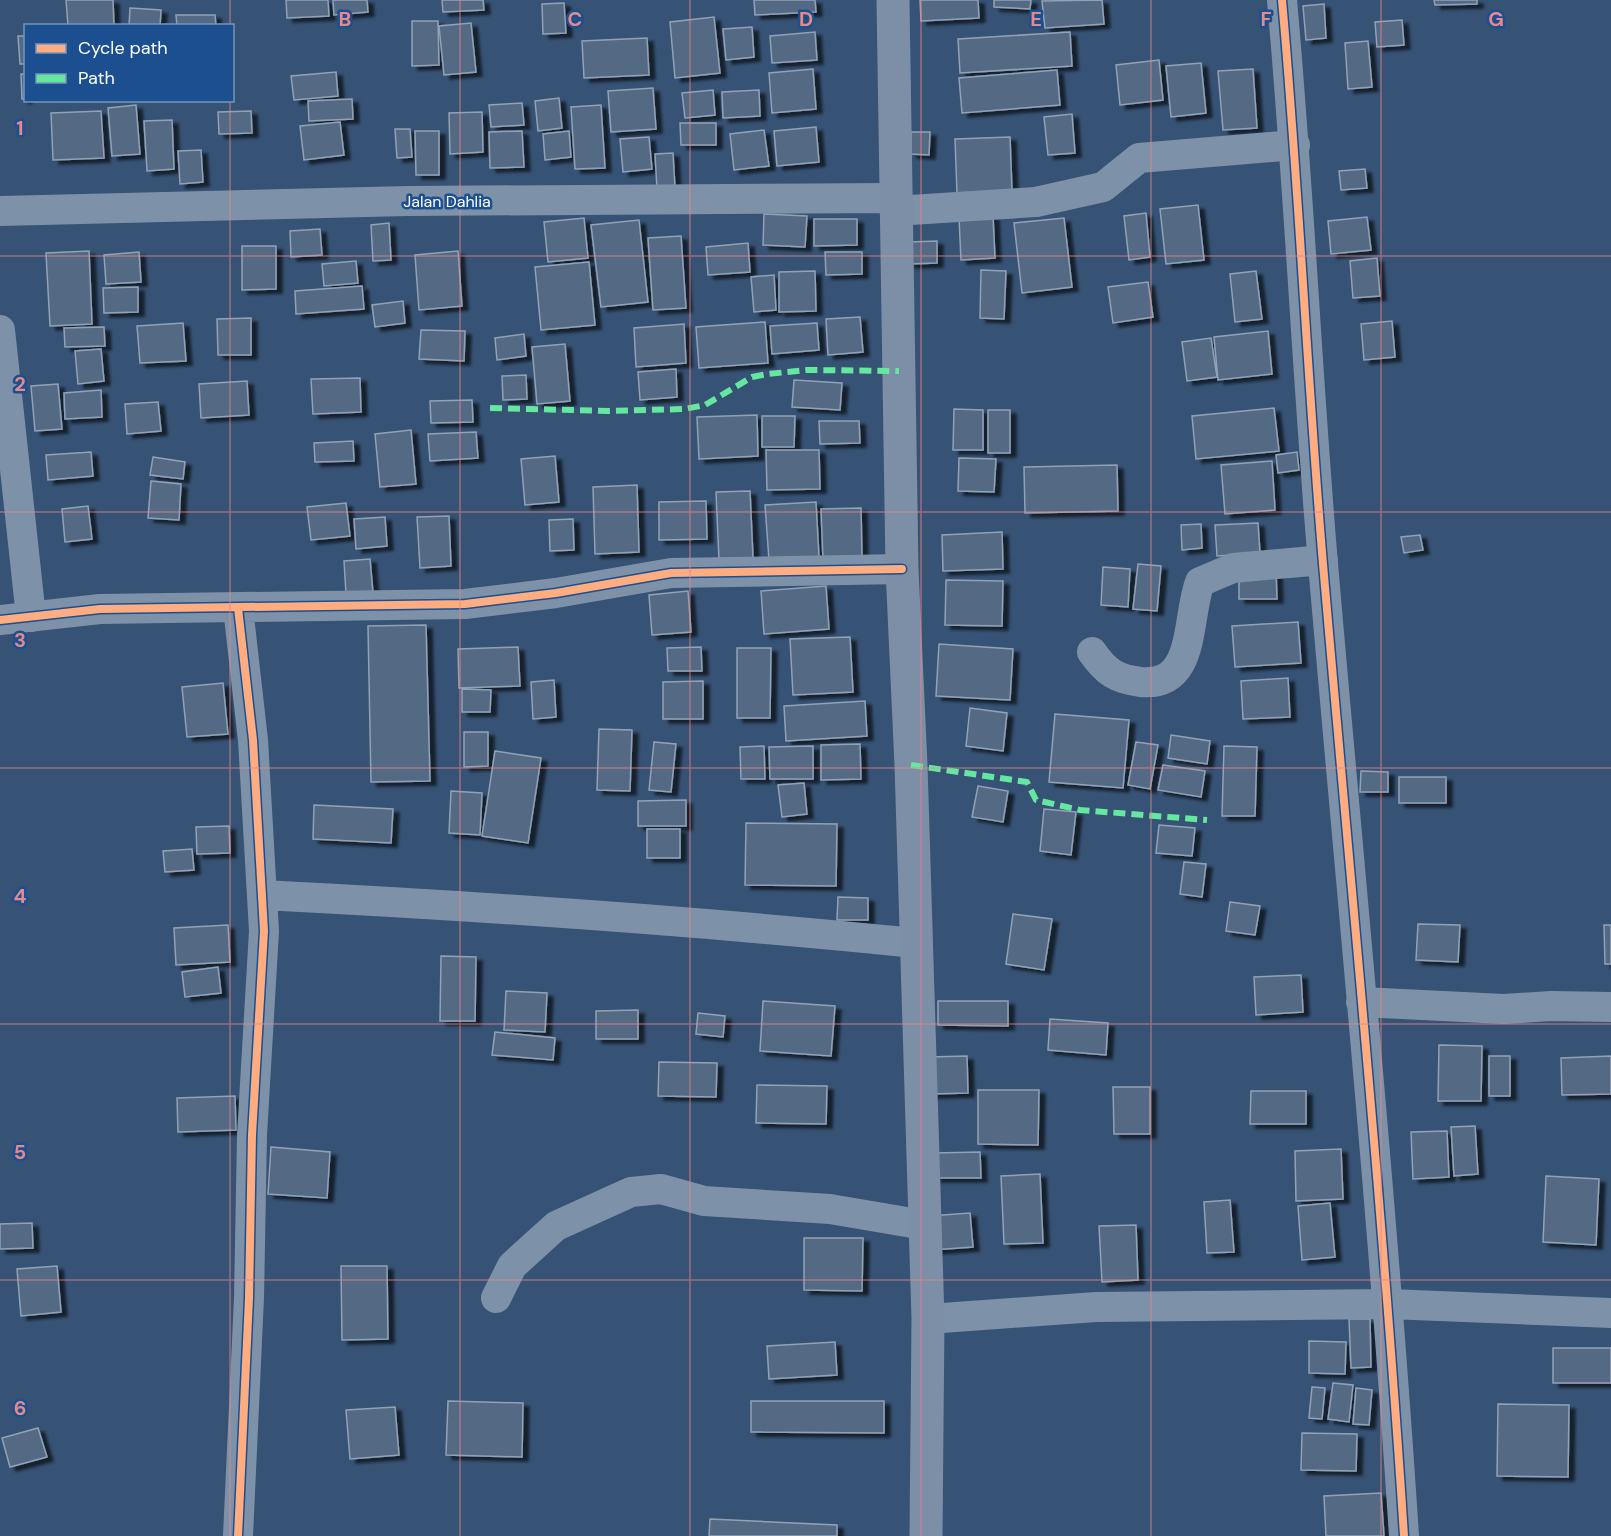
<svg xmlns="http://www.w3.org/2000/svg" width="1611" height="1536" viewBox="0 0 1611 1536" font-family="'DM Sans',sans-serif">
<defs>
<filter id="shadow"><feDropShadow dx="6" dy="4" stdDeviation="1.5" flood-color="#0009"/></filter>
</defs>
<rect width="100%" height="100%" fill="#365274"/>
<path fill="#526984" stroke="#92a2b6" stroke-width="1.5" filter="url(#shadow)" d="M66,0H113L114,26H68Z
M286,0H328L329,16L287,18Z
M333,0H367L368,12L334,15Z
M442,0H483L484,10L443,12Z
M754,0H815L816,12L755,15Z
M920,0H978L979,18L921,21Z
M994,0H1031L1030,9L994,7Z
M1102,0L1104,24L1045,28L1042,1Z
M1434,0H1477V4L1435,5Z
M564,3L566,33L543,34L542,4Z
M1324,4L1326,38L1306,40L1303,6Z
M130,8L161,10L160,26H129Z
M176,15H215L216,26H177Z
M714,17L720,73L675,78L670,22Z
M1402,20L1404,45L1377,47L1375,22Z
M412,21H438L439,65L412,66Z
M471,23L476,72L444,75L439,26Z
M752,27L754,57L726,60L723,29Z
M815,32L817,60L772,63L770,36Z
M1070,32L1072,66L960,73L958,39Z
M18,36H26V64H20Z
M647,38L649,75L584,78L582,41Z
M1368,41L1372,87L1348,89L1345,43Z
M1159,60L1163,100L1120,105L1116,65Z
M1201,63L1206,113L1171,117L1166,66Z
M813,69L816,109L772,113L769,73Z
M1253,69L1257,128L1223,130L1218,71Z
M1057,70L1060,105L962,113L959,78Z
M336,72L338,96L294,100L291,76Z
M21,74H26V99H22Z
M653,88L656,129L611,132L608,91Z
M713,90L715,115L685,118L682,93Z
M759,90L760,116L723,118L722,92Z
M559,98L562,128L538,131L535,101Z
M352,99L353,119L309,121L308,101Z
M522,103L524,125L491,127L489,105Z
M136,105L140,154L112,156L108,108Z
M601,105L605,168L575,169L571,107Z
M101,111L104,158L53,160L51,113Z
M251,111L252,133L219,134L218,112Z
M482,112L483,152L450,154L449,113Z
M1072,114L1075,153L1048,155L1044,117Z
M172,120L174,169L147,171L144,121Z
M340,122L344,155L304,160L300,126Z
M680,123H716V145H681Z
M816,127L819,162L777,166L774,131Z
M395,129H410L412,157L397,158Z
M764,130L769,166L734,170L730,134Z
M415,131H439V175H416Z
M522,131L524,167L490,168L489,132Z
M569,131L571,157L545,160L543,134Z
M911,132H930L929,155L911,154Z
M649,137L652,169L623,172L620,139Z
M1010,137L1012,191L957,193L955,139Z
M201,150L203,182L180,184L178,151Z
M673,153L675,188L657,189L655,154Z
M1365,169L1367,188L1341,190L1339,171Z
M1198,205L1204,260L1166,264L1160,209Z
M1146,213L1150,257L1129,260L1124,216Z
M764,214L807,216L805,247L763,245Z
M993,216L995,258L961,260L959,218Z
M1367,217L1371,250L1331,254L1328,221Z
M584,218L588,258L548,262L544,222Z
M1064,218L1072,287L1022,293L1014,223Z
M814,219H857V245L814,246Z
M639,220L648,302L601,307L591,225Z
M389,223L391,260L373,261L371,225Z
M320,229L322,255L291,257L290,231Z
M681,236L686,308L653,310L648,238Z
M937,241V263L909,264L908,242Z
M748,243L750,272L708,275L706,247Z
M242,246H276V289L242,290Z
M89,251L92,324L50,326L46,253Z
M458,251L462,306L419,310L415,255Z
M139,252L141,282L106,284L104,255Z
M825,252H862V274L826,275Z
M1377,258L1380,296L1353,298L1350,261Z
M356,261L358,283L324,286L322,264Z
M589,262L595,325L541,330L535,267Z
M981,270L1006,271L1004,319L980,318Z
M815,271L816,311L779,312V272Z
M1256,271L1262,319L1235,322L1230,274Z
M774,275L776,310L754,312L751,277Z
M1148,282L1153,317L1113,323L1108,287Z
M362,286L364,309L296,314L295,291Z
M138,287V312L104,313L103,288Z
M403,301L405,323L375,327L372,305Z
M860,317L863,352L828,355L826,319Z
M251,318V355H218L217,319Z
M1392,321L1395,357L1364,360L1361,324Z
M765,322L768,363L699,368L696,327Z
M183,323L186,361L140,363L137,326Z
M817,323L819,350L772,354L770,326Z
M684,324L686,363L636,367L634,328Z
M104,327L105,346L65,347L64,328Z
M421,330L465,331L464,361L419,359Z
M1268,331L1272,374L1218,380L1214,337Z
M524,334L526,356L497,360L495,338Z
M1211,338L1217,377L1187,381L1182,342Z
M565,344L570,401L537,404L532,347Z
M101,349L104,381L78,384L75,351Z
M676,369L677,397L640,400L638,372Z
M526,375L527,399L503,400L502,376Z
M360,378L361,412L313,414L311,379Z
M794,380L842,383L840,410L792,407Z
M247,381L249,415L201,418L199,384Z
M58,384L62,429L35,431L31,386Z
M101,390L102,417L65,419L64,393Z
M472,400L473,422L431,423L430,401Z
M158,402L161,431L127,434L125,404Z
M1274,408L1279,451L1196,459L1192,416Z
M954,409L983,410V450H953Z
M988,410H1010V453H988Z
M757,415L758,456L699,459L697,417Z
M762,416H795L794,447H762Z
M819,421H859L860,443L820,444Z
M411,430L416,484L380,487L375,434Z
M476,432L478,458L430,461L428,434Z
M353,441L354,461L315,462L314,443Z
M766,450H819L820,489L767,490Z
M91,452L93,476L48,480L46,455Z
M1297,452L1299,470L1278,473L1276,455Z
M555,456L559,502L525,505L521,459Z
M153,457L185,462L183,479L150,475Z
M959,458L996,459L994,492L958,491Z
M1272,461L1275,510L1225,514L1221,465Z
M1117,465L1118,511L1025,513L1024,467Z
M151,481L181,484L179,520L148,518Z
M637,485L639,552L595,554L593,487Z
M750,491L753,558L719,560L716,492Z
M706,501L707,539L659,540V502Z
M816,502L819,557L769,560L765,505Z
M346,503L350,536L311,540L307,507Z
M88,506L92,539L65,542L62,509Z
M861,508L862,557L823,559L821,509Z
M449,516L451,566L420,568L417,517Z
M385,517L387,546L356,549L354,519Z
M573,519L574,550L550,551L549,520Z
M1258,523L1260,553L1217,556L1215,525Z
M1201,524L1202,548L1182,550L1181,525Z
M1002,532L1003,569L943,571L942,535Z
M1420,535L1423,550L1404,553L1401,537Z
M370,559L373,593L346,594L344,561Z
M1138,564L1161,566L1157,611L1133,609Z
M1103,567L1130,569L1128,607L1101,605Z
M1239,571H1276L1277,599H1239Z
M946,580L1003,581L1002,626L945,625Z
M826,586L829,629L764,634L761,591Z
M688,591L691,632L652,635L649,595Z
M1298,622L1301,663L1235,667L1232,626Z
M426,625L430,781L371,782L368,626Z
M850,637L853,692L793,695L790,639Z
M939,644L1013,649L1010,700L936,696Z
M518,647L520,686L459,688L458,649Z
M701,647L702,671H668L667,648Z
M737,648H771L770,718H737Z
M1288,678L1290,717L1243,719L1241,681Z
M554,680L556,717L533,719L531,682Z
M703,681V719H663V682Z
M223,683L228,734L187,737L182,687Z
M462,689L491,690L490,712H462Z
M865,701L867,736L786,741L784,706Z
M970,708L1007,713L1003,751L966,746Z
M1055,714L1129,720L1123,788L1049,782Z
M599,729L632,730L630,791L597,790Z
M464,732H488V766L464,767Z
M1171,735L1210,741L1207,764L1168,758Z
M654,742L676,744L671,792L649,790Z
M1136,742L1158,745L1150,789L1128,785Z
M860,744L861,779L821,780V745Z
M764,746L765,779H741L740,747Z
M813,746V779H770L769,747Z
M1224,746L1257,747L1255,816H1222Z
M495,751L541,758L528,843L482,836Z
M1163,765L1205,771L1201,797L1158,790Z
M1361,771L1388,772V792H1360Z
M1399,777H1446V803H1399Z
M804,783L807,814L782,817L778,785Z
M978,786L1008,791L1003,822L972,817Z
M451,791L482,793L480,835L449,833Z
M686,800V826H638V801Z
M314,805L393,809L391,843L313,839Z
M1044,809L1076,812L1071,855L1040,851Z
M746,823L837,824L836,886L745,885Z
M1159,825L1195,828L1192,856L1156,853Z
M229,826L230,853L197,854L196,827Z
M647,829H680V858H647Z
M192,849L194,870L165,872L163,851Z
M1184,862L1206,864L1202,897L1180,894Z
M838,897L868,898V920H837Z
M1230,902L1260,906L1255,935L1226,931Z
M1013,914L1052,919L1044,970L1006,964Z
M1418,924L1460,925L1458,962L1416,960Z
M228,925L230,962L176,965L174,928Z
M1604,925H1611V964H1605Z
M441,956L476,957L475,1021H440Z
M218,967L221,993L185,997L182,972Z
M1301,975L1303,1012L1256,1015L1254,977Z
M506,991L547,993L545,1032L504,1030Z
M763,1001L835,1006L831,1056L760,1051Z
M938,1001H1008V1026L938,1025Z
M638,1010V1039H596V1011Z
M698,1013L725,1016L723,1037L696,1034Z
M1050,1019L1108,1023L1106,1055L1048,1050Z
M495,1032L555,1038L553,1060L492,1055Z
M1439,1045L1482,1046L1481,1101H1438Z
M967,1056L968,1093L931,1094L929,1057Z
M1489,1056H1510V1096H1489Z
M1611,1056V1094L1562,1095L1561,1058Z
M659,1062L717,1063L716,1097L658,1096Z
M757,1085L827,1086L826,1124L756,1123Z
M1113,1087H1150V1134H1114Z
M978,1090H1039L1038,1145L978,1144Z
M1251,1091H1306V1124H1250Z
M235,1096L236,1130L178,1132L177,1098Z
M1475,1126L1478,1174L1454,1176L1451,1127Z
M1447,1131L1449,1177L1413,1179L1411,1132Z
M271,1147L330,1152L327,1198L268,1194Z
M1341,1149L1343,1199L1296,1201L1295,1151Z
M980,1152L981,1178H935V1153Z
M1040,1174L1043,1243L1004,1244L1001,1176Z
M1546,1176L1599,1179L1596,1245L1543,1242Z
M1230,1200L1234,1252L1207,1253L1204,1202Z
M1330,1203L1335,1257L1302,1260L1298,1206Z
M970,1213L973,1247L932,1250L929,1216Z
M32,1223L33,1248L0,1249V1224Z
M1136,1225L1138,1280L1102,1282L1099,1226Z
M804,1238H863L862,1291L804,1290Z
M57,1266L61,1312L21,1316L17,1269Z
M341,1266H387L388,1339L342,1340Z
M1349,1319H1370L1371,1367L1351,1368Z
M1309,1341L1346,1342L1345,1374L1309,1373Z
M835,1342L837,1375L769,1379L767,1346Z
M1553,1348H1611V1383H1553Z
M1333,1383L1353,1385L1349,1422L1328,1419Z
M1312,1387L1325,1388L1322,1419L1309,1418Z
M1356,1388L1372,1390L1369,1425L1353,1424Z
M448,1401L523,1403L522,1457L446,1455Z
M751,1401H884V1433L751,1432Z
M1498,1404L1569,1405L1568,1477L1497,1476Z
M395,1407L399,1455L350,1459L346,1410Z
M38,1428L47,1457L10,1467L2,1438Z
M1302,1433L1357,1434L1356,1471L1301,1470Z
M1381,1493L1384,1536H1326L1324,1496Z
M710,1519L837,1525V1536H709Z"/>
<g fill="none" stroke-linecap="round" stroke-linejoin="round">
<path stroke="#7d92a8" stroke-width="30" d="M1282,0C1299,188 1307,376 1323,564C1351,888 1383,1211 1404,1536
M0,211L408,201L894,198
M895,211L1036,202L1103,187L1139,158L1295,145
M0,330L31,617
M238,608L253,740L264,931L252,1135L249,1298L238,1536
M0,620L100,609L465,604L556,593L671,573L902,569
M1092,652C1106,672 1116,679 1141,682C1197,687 1186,618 1200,582L1233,568L1323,560
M262,895C480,906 697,921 915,943
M1361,1002L1504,1009L1551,1006L1611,1007
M496,1298L512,1266L556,1226L631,1192L661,1189L704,1201L830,1209L924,1225
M928,1319L1096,1307L1389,1304L1611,1313"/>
<path stroke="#7d8ea7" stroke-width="33" d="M893,0L902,569L911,765L928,1319L926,1536"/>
<path stroke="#66e7a1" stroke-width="6" stroke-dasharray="12 6" stroke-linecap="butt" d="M490,408L609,411L685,409L705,405L752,377L768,374L807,370L899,371
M911,765L1027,782L1036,800L1080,810L1207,820"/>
<g stroke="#1b4f8f" stroke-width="11">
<path id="cycleway" d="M1282,0C1299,188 1307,376 1323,564C1351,888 1383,1211 1404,1536
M238,608L253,740L264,931L252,1135L249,1298L238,1536
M0,620L100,609L465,604L556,593L671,573L902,569"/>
</g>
<use href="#cycleway" stroke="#ffac80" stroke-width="8"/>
</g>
<path fill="none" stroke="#e88989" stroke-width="1.5" stroke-opacity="0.55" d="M230,0V26M460,0V1536M690,0V1536M921,0V1536M1151,0V1536M1381,0V1536M230,100V1536M0,256H1611M0,512H1611M0,768H1611M0,1024H1611M0,1280H1611"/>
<g text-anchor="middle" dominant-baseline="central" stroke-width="5" stroke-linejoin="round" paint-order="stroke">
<g font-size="16" fill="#fff" stroke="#1b4f8f">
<text x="447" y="201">Jalan Dahlia</text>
</g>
</g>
<g font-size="20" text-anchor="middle" font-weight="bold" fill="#e88989" stroke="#1b4f8f" stroke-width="5" stroke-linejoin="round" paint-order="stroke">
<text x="345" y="26">B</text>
<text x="575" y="26">C</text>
<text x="806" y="26">D</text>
<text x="1036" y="26">E</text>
<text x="1266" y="26">F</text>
<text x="1496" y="26">G</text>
<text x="20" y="135">1</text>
<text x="20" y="391">2</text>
<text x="20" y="647">3</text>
<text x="20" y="903">4</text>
<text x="20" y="1159">5</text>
<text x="20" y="1415">6</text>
</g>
<rect x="24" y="24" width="210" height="78" fill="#1b4f8f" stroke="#7695bc" stroke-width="1.5"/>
<rect x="36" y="44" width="30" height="9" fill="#ffac80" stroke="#7695bc" stroke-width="1.5"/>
<text x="78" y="54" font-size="18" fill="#ffffff">Cycle path</text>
<rect x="36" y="74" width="30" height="9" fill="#66e7a1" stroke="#7695bc" stroke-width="1.5"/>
<text x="78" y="84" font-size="18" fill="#ffffff">Path</text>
</svg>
